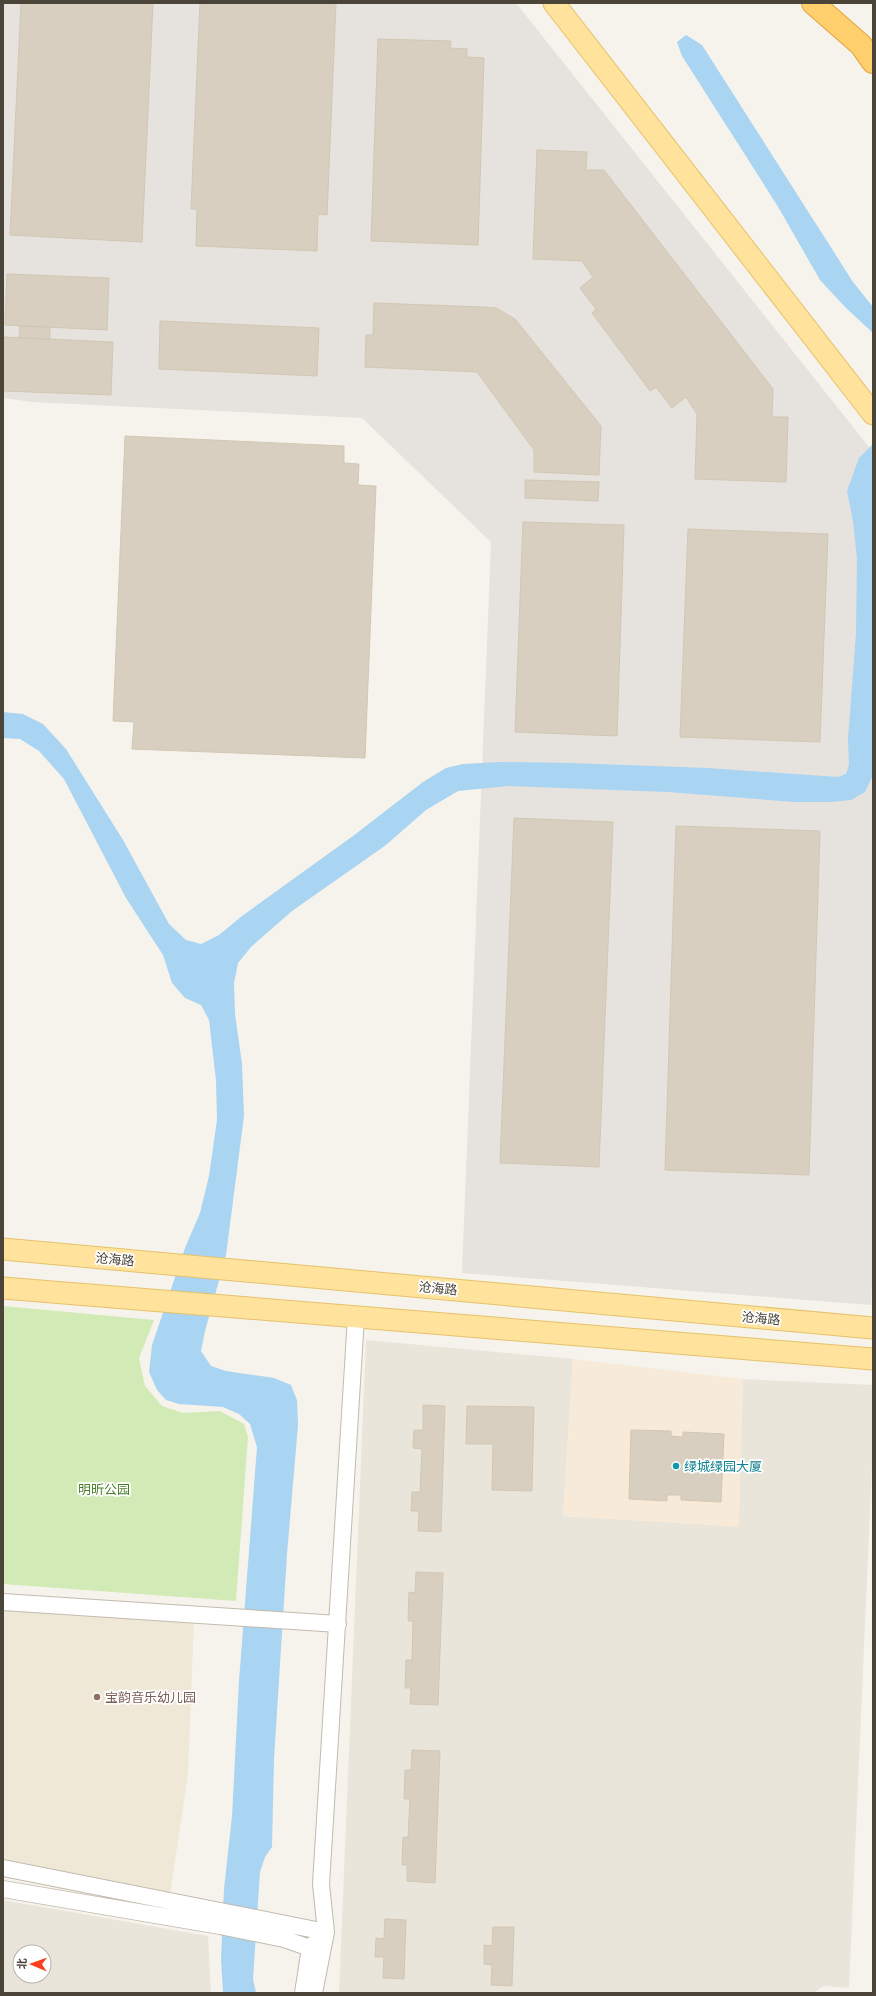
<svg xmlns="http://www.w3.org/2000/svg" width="876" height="1996" viewBox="0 0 876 1996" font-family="Ubuntu,'Noto Sans SC',sans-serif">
<rect width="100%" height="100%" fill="#f6f3ec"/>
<path fill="#eae5da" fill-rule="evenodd" d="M366,1340L573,1359L563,1516L738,1526L743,1379L873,1385V1443L849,1988L824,1986L813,1993H339Z
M3,1900L208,1936L211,1993H3ZM20,1952H44V1976H20Z"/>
<path fill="#f7ead8" d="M573,1359L743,1379L739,1527L563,1516Z"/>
<path fill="#e6e2dd" d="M3,3H516L873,452V1259L871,1305L462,1273L491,542L362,418L32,402L3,398Z"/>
<path fill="#efe8d6" d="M3,1604L194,1619L188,1774L170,1895L3,1865Z"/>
<path fill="#d2eab5" d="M3,1306L154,1320L139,1358L145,1386L162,1406L183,1413L220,1411L244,1424L248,1437L236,1601L3,1584Z"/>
<path fill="#a9d4f2" d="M686,35L702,45L853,282L873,307V333L846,308L820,280L777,205L682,56L677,42Z
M873,444V775L865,792L851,800L829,802H795L668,792L508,786L458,791L426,810L386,845L292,911L251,947L238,963L234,983L235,1014L242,1064L244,1116L226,1255L205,1331L201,1351L211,1366L226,1371L274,1378L291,1385L297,1400L298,1425L287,1554L274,1759L272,1847L265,1857L260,1872L253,1979L256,1993H223L221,1959L224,1889L232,1816L239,1681L257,1447L250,1424L239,1414L223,1407L179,1404L166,1400L157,1390L149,1372L152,1345L185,1248L200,1213L209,1176L217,1120L216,1080L209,1020L201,1005L185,998L172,983L163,955L126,898L64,779L39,751L20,739L3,738V712L23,714L43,724L66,749L123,840L169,924L186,940L201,944L219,935L242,916L353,836L423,782L446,768L463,764L500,762L570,763L708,768L838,777L846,774L849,765L848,739L856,634L857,559L853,521L847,491L859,458Z"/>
<path fill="#d8cfc1" stroke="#d3c7b4" d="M21,3H153L142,242L10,235Z
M200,3H336L327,215L318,214L317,251L196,246L197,209H191Z
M378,39L451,41L450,48L467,49V57L484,58L478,245L371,241Z
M537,150L587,152L586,170H604L773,389L772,417H788L786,482L695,479L697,414L686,397L672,408L656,387L650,391L592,313L596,309L580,288L593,277L582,261L533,259Z
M7,274L109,278L107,330L5,325Z
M374,303L484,307L496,308L515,319L601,426L599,475L534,472V450L477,372L365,367L366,335H373Z
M160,321L319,328L317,376L159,369Z
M20,326L50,327V339L19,338Z
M3,337L113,342L111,395L3,391Z
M125,436L344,446V463L359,464L358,485L376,486L365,758L132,749L134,722L113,721Z
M525,480L599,482L598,501L525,498Z
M523,522L624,525L617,736L515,732Z
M688,529L828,534L820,742L680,737Z
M514,818L613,822L599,1167L500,1163Z
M676,826L820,831L809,1175L665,1170Z
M423,1405L445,1406L441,1532L418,1531L419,1511H411L412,1492H420L422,1449L413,1448L414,1430H423Z
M467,1406L534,1407L532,1491L492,1490L493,1444H466Z
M631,1430L671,1431V1436L683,1437V1432L724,1434L721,1502L681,1500V1495H667V1501L629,1499Z
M416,1572L443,1573L438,1705L410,1704L411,1688H405L406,1660H412L413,1621H408L409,1592L415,1593Z
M412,1750L440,1751L435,1883L407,1881V1865H402L403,1837H408L410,1799H404L405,1770H411Z
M385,1919L406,1920L404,1979L383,1978L384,1957H375L376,1938L384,1939Z
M493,1927H514L512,1986L491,1985L492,1965L484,1964V1945L492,1946Z"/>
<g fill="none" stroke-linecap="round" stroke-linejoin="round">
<g stroke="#c2bbae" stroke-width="18">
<path id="minor" d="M3,1602L338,1624
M3,1868L326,1932L314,1993
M3,1889L220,1926L284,1939L310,1948
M303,1993L310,1948L326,1932L321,1884L356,1317"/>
</g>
<g stroke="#e6c16a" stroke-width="23">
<path id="major" d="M554,3L873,414
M3,1249L873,1328
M3,1288L873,1359"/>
</g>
<g stroke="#e0a43c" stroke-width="24">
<path id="highway" d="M813,3L861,45L873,62"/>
</g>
<use href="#minor" stroke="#fff" stroke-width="16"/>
<use href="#major" stroke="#ffe39c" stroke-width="21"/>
<use href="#highway" stroke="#ffcf6e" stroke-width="22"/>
</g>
<circle fill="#0f9aa8" stroke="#fff" stroke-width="1.5" cx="676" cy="1466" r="4"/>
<circle fill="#8d6e63" stroke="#fff" stroke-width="1.5" cx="97" cy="1697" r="4"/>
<g text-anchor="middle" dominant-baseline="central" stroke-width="3.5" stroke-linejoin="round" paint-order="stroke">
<g font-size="13" fill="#4b4439" stroke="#fff">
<text transform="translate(115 1259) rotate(5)">沧海路</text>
<text transform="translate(438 1288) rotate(5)">沧海路</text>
<text transform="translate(761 1318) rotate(5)">沧海路</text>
</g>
<g font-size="13" fill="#0d838f" stroke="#fff" text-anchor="start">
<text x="684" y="1466">绿城绿园大厦</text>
</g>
<g font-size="13" fill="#4a7f2a" stroke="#fff">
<text x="104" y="1489">明昕公园</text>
</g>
<g font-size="13" fill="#785e54" stroke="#fff" text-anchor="start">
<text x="105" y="1697">宝韵音乐幼儿园</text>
</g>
</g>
<rect width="876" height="1996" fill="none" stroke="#4b4439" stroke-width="8"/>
<g transform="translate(32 1964) rotate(272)"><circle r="19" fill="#ffffff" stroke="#b7b4b0"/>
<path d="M0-3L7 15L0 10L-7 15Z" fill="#fc3f1d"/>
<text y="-6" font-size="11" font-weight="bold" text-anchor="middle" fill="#4b4439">北</text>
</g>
</svg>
